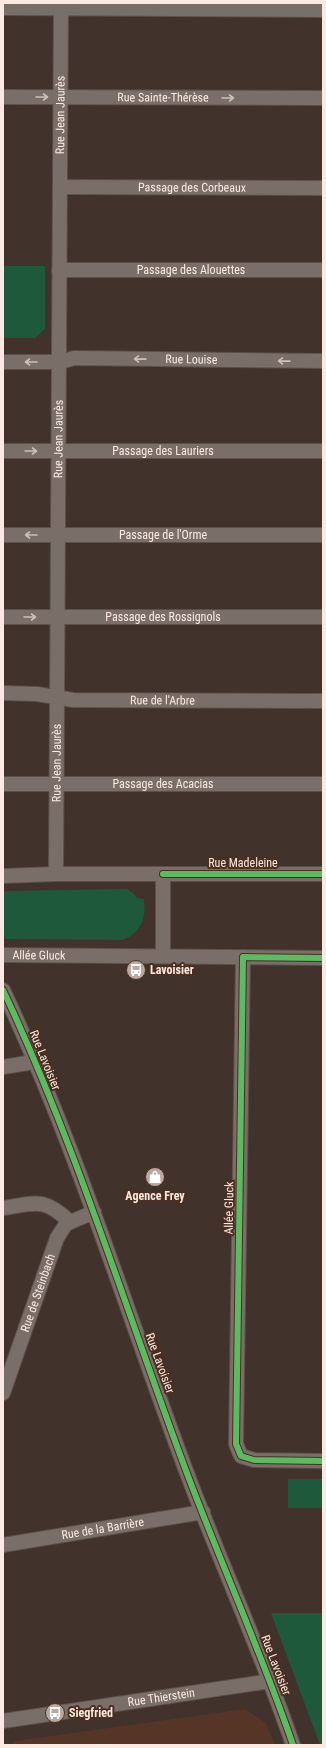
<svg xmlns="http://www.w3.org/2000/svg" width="326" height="1748" viewBox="0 0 326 1748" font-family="'Roboto Condensed',sans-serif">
<rect width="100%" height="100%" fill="#41322b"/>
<path fill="#553526" d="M245,1709L266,1723L275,1745H12L15,1741Z"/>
<path fill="#1f593c" d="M3,266H45V329L35,338H3Z
M127,889L134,894L137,898L144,899C146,918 142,933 122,940L5,939L3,934V891Z
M288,1479H323V1508H288Z
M271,1613H323V1745H320Z"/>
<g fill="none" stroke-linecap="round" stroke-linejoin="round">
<g stroke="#5d504a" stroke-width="16">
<g id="street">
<path d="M3,8L323,10"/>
<path id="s1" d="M3,97L323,98"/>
<path id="s2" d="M60,187L323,188"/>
<path id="s3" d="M59,270H323"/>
<path id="s4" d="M3,362H60L74,358L323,361"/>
<path id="s5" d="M3,451H323"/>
<path id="s6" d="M3,535H323"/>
<path id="s7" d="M3,617H323"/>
<path id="s8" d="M3,693L37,694L73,700L323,701"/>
<path id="s9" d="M3,784H323"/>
<path id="s10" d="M56,874L61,3"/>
<path d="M163,874V956"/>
<path d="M3,876L56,874H323"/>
<path id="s11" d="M3,955L323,958"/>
<path d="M243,957L236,1444L241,1456L254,1460L323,1461"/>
<path d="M3,990C77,1147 127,1314 188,1476C222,1566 262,1654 293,1745"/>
<path d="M3,1067L34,1062"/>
<path d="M3,1208C36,1203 44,1197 70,1222"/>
<path id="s12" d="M3,1393L57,1238L66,1224L94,1212"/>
<path id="s13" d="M3,1545L203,1512"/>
<path id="s14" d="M3,1721L271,1681"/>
</g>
</g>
<use href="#street" stroke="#796e68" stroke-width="14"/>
<g stroke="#4b2f21" stroke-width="8">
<path id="cycleway" d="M163,874H323
M323,958L243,957L236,1444L241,1456L254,1460L323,1461
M3,990C77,1147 127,1314 188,1476C222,1566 262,1654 293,1745"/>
</g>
<use href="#cycleway" stroke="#5cba63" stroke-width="6"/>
</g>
<defs><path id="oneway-shaft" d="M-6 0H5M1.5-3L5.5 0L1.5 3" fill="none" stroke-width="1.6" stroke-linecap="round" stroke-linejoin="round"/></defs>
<g stroke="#cebeb7">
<use href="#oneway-shaft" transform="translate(42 97)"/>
<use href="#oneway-shaft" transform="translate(228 98)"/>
<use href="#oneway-shaft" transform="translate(140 359) rotate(-179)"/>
<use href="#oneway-shaft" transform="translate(284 361) rotate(-179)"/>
<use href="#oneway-shaft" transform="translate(31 362) rotate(-180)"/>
<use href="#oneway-shaft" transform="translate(31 451)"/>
<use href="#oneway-shaft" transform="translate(31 535) rotate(-180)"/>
<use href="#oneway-shaft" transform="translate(30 617)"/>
</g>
<defs>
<g id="bus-disc" transform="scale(1)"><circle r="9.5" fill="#bba9a1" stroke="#4b2f21"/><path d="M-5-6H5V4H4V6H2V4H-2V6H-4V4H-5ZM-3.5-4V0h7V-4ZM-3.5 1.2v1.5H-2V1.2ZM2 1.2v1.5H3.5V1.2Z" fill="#fff"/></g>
<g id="shop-disc" transform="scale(1)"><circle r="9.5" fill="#bba9a1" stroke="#4b2f21"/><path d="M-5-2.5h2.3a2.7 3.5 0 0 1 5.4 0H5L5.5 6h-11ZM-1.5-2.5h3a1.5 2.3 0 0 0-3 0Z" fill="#fff"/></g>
</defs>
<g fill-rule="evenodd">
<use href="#bus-disc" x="136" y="970"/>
<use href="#shop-disc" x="155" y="1177"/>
<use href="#bus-disc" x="55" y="1713"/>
</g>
<g text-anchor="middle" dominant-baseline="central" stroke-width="4" stroke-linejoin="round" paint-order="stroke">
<g font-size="12" fill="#fce9e1" stroke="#4b2f21">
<text stroke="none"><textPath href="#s1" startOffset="160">Rue Sainte-Thérèse</textPath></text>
<text stroke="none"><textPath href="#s10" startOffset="759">Rue Jean Jaurès</textPath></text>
<text stroke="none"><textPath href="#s2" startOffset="132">Passage des Corbeaux</textPath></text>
<text stroke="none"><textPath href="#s3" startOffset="132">Passage des Alouettes</textPath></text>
<text stroke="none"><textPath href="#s4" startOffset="189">Rue Louise</textPath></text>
<text stroke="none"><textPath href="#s10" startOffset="435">Rue Jean Jaurès</textPath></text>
<text stroke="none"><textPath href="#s5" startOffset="160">Passage des Lauriers</textPath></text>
<text stroke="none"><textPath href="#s6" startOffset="160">Passage de l'Orme</textPath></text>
<text stroke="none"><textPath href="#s7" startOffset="160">Passage des Rossignols</textPath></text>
<text stroke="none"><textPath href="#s8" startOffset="160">Rue de l'Arbre</textPath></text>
<text stroke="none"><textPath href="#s10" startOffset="111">Rue Jean Jaurès</textPath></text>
<text stroke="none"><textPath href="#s9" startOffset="160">Passage des Acacias</textPath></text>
<text x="243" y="863">Rue Madeleine</text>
<text stroke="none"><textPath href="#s11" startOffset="36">Allée Gluck</textPath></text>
<text transform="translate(45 1060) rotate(68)">Rue Lavoisier</text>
<text transform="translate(229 1208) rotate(-89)">Allée Gluck</text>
<text stroke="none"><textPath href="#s12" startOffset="106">Rue de Steinbach</textPath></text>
<text transform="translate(160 1363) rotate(70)">Rue Lavoisier</text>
<text stroke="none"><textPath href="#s13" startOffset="101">Rue de la Barrière</textPath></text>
<text transform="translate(276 1665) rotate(69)">Rue Lavoisier</text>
<text stroke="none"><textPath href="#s14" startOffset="160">Rue Thierstein</textPath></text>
</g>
<g font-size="12" font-weight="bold" fill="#fce9e1" stroke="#4b2f21" text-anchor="start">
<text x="150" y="970">Lavoisier</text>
<text x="155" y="1196" text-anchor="middle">Agence Frey</text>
<text x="69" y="1713">Siegfried</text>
</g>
</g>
<rect width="326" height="1748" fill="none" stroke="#fce9e1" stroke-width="8"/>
</svg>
